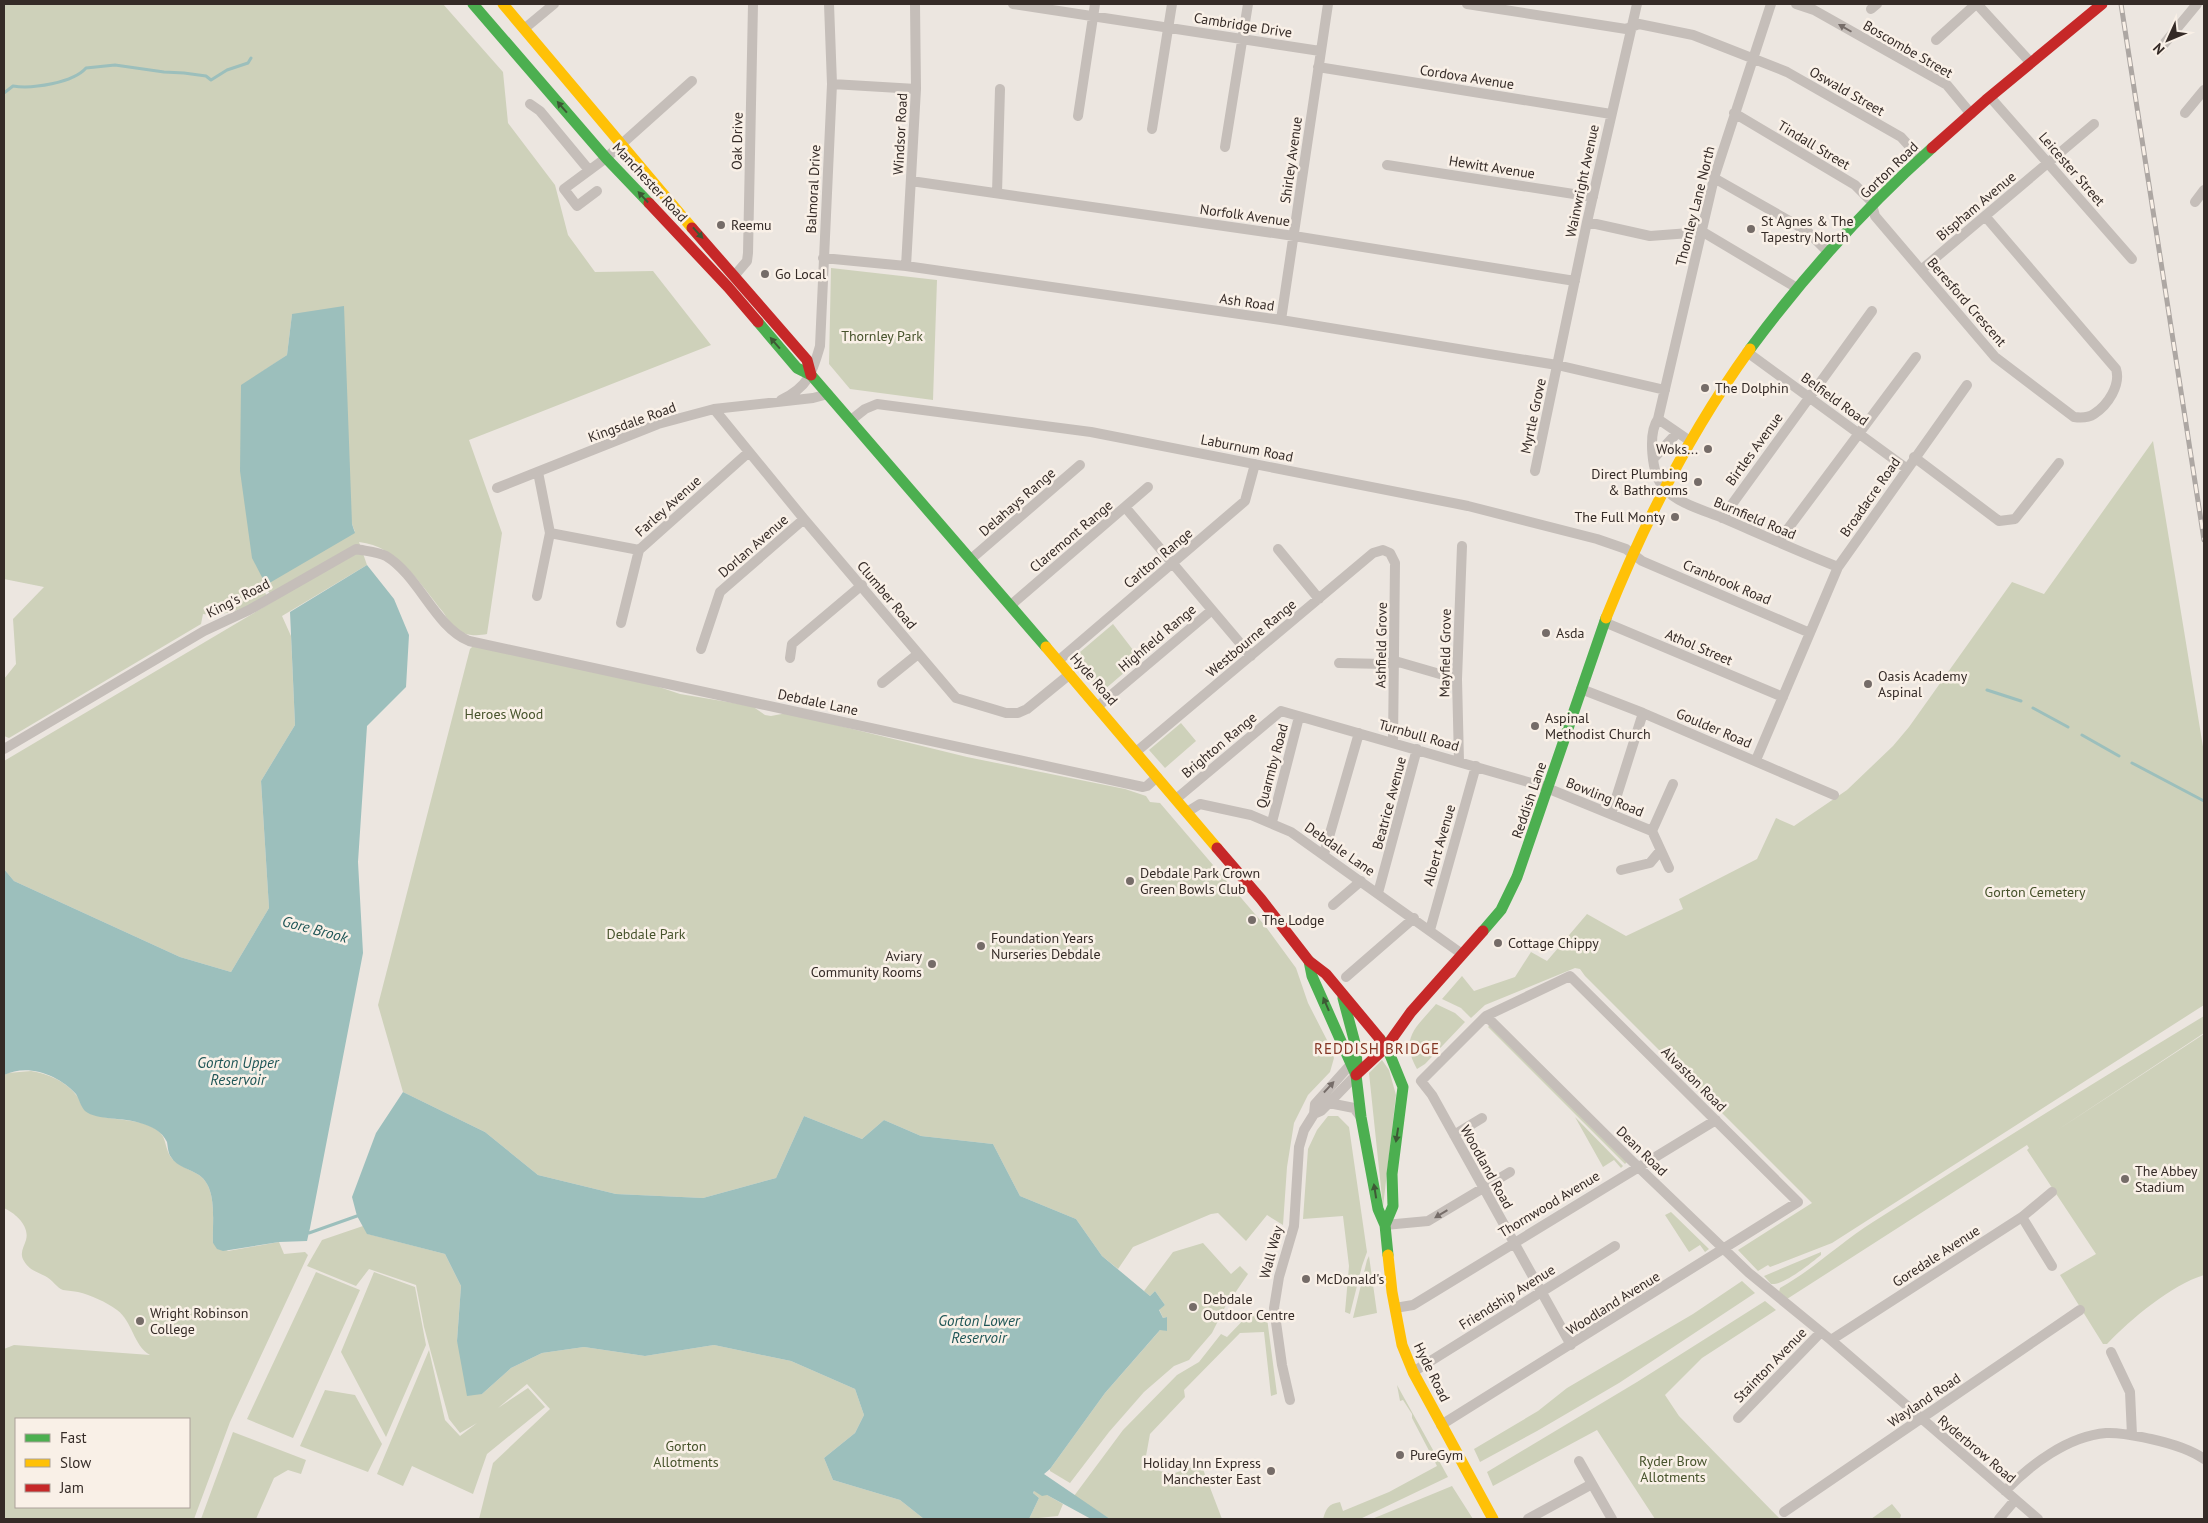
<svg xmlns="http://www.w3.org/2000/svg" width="2208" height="1523" viewBox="0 0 2208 1523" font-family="'PT Sans',sans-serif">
<rect width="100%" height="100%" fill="#ece6e0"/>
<path fill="#ced1ba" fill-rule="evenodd" d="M4,4H443L503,72L508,123L555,185L568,235L595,272L653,271L711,345L469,440L502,533L487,634C478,636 466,636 457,630C452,627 447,618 443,612C420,584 398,546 359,542L367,565L282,616L291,636L295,725L261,781L269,908L231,972L180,957L14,881L4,869V761L274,601L267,589L264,591L267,596C248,608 225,617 203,614L201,624L9,738L4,736V679L16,664L13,619L44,587L4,579ZM292,314L352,524L355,532L241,386L287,355Z
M831,268L937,280L933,400L850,389L829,364Z
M2153,441L2204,753V1005L1832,1243L1770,1267L1768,1265L1758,1271L1738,1250L1812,1203L1585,976L1580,969L1575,968L1485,1005L1471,1018L1461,1008L1442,999L1462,976L1474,991L1515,977L1531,952L1547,961L1587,914L1626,936L1683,909L1679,899L1757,859L1776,818L1794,826L1847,790L1893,746L1909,727L2012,582L2044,594Z
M1113,624L1140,659L1104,690L1099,689L1073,658Z
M474,645L638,680L680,694L752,706L765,715L771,716L787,713L967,757L1125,789L1146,796L1150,802L1160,803L1266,927L1296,968L1308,1003L1329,1044L1334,1058L1330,1072L1308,1095L1294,1123L1287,1167L1283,1225L1267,1215L1246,1241L1218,1213L1211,1214L1133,1247L1118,1269L1102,1256L1076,1219L1020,1196L993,1144L921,1136L884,1120L862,1139L804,1116L776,1178L703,1198L616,1194L538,1175L485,1132L403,1092L378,1005L470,649Z
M1181,723L1196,741L1165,768L1149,750Z
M1436,1004L1455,1013L1465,1022L1425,1064L1417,1069C1399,1037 1417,1027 1436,1004Z
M2204,1016V1033L2056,1131L2204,1034V1275C2171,1285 2131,1319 2107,1344H2103L2060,1275L2096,1254L2027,1150L2029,1148L2027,1145L1787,1299L1779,1292L1780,1288C1814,1269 1841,1242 1873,1222C1983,1152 2093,1083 2204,1016Z
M1490,1025L1627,1162L1625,1164L1488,1027Z
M1382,1060L1389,1070L1396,1095L1383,1207L1369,1073Z
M31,1071C48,1074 66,1081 77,1096C80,1101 82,1108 87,1111C106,1122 130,1117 150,1126C168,1134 163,1143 170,1156C175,1164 191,1170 199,1175C218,1188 212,1222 213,1243L228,1251L279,1242L284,1254L305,1252L308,1255L230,1422L194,1519H4V1349L14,1345L150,1355C133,1345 133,1322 117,1310C106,1302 91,1295 78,1292C74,1291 68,1291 63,1290C57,1288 52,1279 45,1276C37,1272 29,1270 24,1261C19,1253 24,1247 26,1240C30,1226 15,1213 4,1208V1075L8,1073ZM16,1419H189V1507H16Z
M1328,1116H1338L1349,1127L1367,1252L1362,1266L1350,1314L1345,1312L1349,1266L1343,1216L1303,1219L1308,1149L1317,1130Z
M1575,1117L1623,1166L1621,1168L1614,1160L1603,1167Z
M1671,1212L1709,1249L1705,1252L1700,1245L1689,1252L1665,1215Z
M363,1226L368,1234L445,1254L461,1286L457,1341L482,1394L511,1368L542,1353L584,1347L645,1356L714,1345L791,1361L855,1389L864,1415L855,1433L824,1458L833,1480L900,1500L924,1519H479L493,1463L550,1409L527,1384L498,1408L528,1388L545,1407L487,1454L473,1494L412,1466L403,1486L377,1474L429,1350L445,1420L460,1436L477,1423L460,1433L449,1419L424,1327L416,1285L369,1269L356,1286L307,1266L322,1240Z
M1203,1243L1231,1274L1240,1266L1248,1274L1235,1293L1230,1297L1212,1333L1193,1355L1189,1360L1174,1366L1144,1392L1109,1432L1070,1483L1050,1471V1469L1105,1393L1161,1329L1167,1331V1317L1163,1318L1159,1309L1165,1305L1155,1291L1150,1296L1144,1291L1173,1252Z
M1821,1252V1255C1811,1263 1783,1286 1771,1284L1764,1276Z
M1369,1256L1377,1313L1353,1318L1367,1260Z
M316,1272L360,1290L293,1438L247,1419Z
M374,1272L415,1287L426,1345L386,1437L341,1352Z
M1742,1281L1755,1293L1619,1383L1537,1431L1480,1462L1474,1449L1538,1411L1567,1388L1693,1314Z
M1765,1301L1776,1310L1702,1358L1665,1395L1679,1416L1780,1519H1655L1597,1430L1493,1486L1487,1472L1637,1382Z
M1251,1312L1264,1315L1267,1318L1277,1394L1271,1396L1264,1332L1240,1333L1184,1390L1185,1397L1150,1434L1144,1467L1172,1474L1201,1464L1222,1519H1110L1074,1496L1123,1430L1177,1375L1199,1362L1221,1334L1227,1337Z
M1397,1385L1448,1477L1360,1519H1323C1326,1509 1328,1504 1340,1502L1343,1511L1389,1492L1437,1466L1412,1418V1414L1403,1400L1400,1401Z
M325,1390L355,1395L382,1444L368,1472L300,1446Z
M233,1432L306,1460L301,1474L288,1470L274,1478L256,1519H201Z
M1452,1486L1473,1519H1372Z
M1034,1491L1047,1495L1063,1504L1058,1516L1029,1519L1039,1498L1033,1493Z
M1892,1504L1901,1515L1900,1519H1871Z"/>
<path fill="#9cbfbc" d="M344,306L352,524L355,533L266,585L252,558L240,471L241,385L287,355L292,314Z
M367,565L394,599L409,635L406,687L367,726L358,862L363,953L310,1228L307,1241L279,1242L223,1251L217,1249L213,1243C212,1222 218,1188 199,1175C190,1169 177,1167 171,1157C168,1153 168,1147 167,1142C162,1131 151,1126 140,1123C124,1117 98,1121 85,1111C81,1107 79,1099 76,1094C59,1075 28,1063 4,1075V869L14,881L180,957L231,972L269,908L261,781L295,725L290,612Z
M403,1092L485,1132L538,1175L616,1194L703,1198L776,1178L804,1116L862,1139L884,1120L921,1136L993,1144L1020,1196L1076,1219L1102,1256L1150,1296L1155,1291L1165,1305L1159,1310L1163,1318L1167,1317V1331L1160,1330L1105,1393L1050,1469L1044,1474L1110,1519H1091L1047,1495L1042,1496L1034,1491L1033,1493L1039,1498L1029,1519H924L900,1500L833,1480L824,1458L855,1433L864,1415L855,1389L791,1361L714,1345L645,1356L584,1347L542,1353L511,1368L482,1394L467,1396L457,1341L461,1286L445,1254L367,1234L357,1216L352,1197L376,1133Z"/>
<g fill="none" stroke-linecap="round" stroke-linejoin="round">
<path stroke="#9cbfbc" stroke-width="3" d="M4,93L13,86C32,89 73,83 86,68L115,65L164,72L184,73L206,76L211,80L227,70L248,63L251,58
M1987,690L2021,701
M2033,708L2068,727
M2082,735L2119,756
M2132,763L2204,801
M309,1233L357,1216"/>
<path stroke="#c5beb9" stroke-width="10" d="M1013,4L1320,51
M1467,4L1626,29L1639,24L1693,35L1787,72L1901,137L1921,159
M1771,4L1714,178L1658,419C1648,433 1651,474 1664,488C1680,505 1704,510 1725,519C1762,535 1800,552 1838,567
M1796,4L1814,10L1947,85L1971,114
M1977,4L2031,63
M1871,9L1877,4
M524,29L554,4
M1936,40L1976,4
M2159,50L2197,4
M1318,67L1611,114
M832,84L916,89
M1990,97L2132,259
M530,104L540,111L589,170
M1734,113L1855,185L1871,201L1875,216L1995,357L2074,417C2081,418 2088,418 2094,414C2108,405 2121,385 2116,369L1985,216
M2185,113L2204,90
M1078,116L1095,4
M1152,129L1172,4
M1225,147L1248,4
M1387,165L1593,197
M1714,178L1807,231L1828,252
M911,181L1294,236L1575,281
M597,191L577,206L564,189L606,158L692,81
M997,193L1000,89
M2195,202L2204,190
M1587,222L1650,236L1703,232L1797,288
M823,258L906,266L1281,320L1557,365L1665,390
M906,266L916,89L915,4
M1921,270L2094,124
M735,275L747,261L748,253L753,4
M1281,320L1328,4
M1747,352L1906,468
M781,400C808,387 812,374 820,346L832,84L829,4
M714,409L804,519L956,698L1006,713H1018L1027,709L1070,674
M1658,419L1690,441
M851,420L865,409L877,404L1091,432L1468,506L1597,539L1626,549L1642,561L1810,633
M1914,457L1999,521L2015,519L2059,463
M1653,459L1677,433
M1535,471L1587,222L1637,4
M497,488L658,424L714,409L813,398L828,394
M1125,507L1251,656
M1722,518L1872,311
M550,533L639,550
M1778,542L1916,357
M1278,549L1319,599
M971,559L1080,465
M537,596L550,533L538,472
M1011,605L1148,487
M1604,622L1783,697
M621,623L639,550L749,452
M701,649L720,592L804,519
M790,658L792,644L862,585
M1058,661L1245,501L1255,464
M1339,663L1385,664L1395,661L1457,679
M882,683L918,654
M1581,689L1643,713L1834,795
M1097,707L1212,610
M4,749L204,631L249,610L356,549C365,551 378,552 386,556C419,576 435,627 469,641L1143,787L1147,786L1157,777
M1136,752L1373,553L1383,550L1390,553L1395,563L1393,742
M1756,760L1838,567L1967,385
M1459,761L1457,679L1462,546
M1176,799L1281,711L1542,786L1652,831
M1187,812L1200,804L1251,815L1291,832L1462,954
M1611,814L1643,713
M1272,822L1299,717
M1324,854L1359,733
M1669,868L1652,831L1673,784
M1621,870L1650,863L1660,851
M1378,893L1417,749
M1333,905L1361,881
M1430,930L1476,766
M1346,977L1414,918
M1486,1016L1632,1161L1749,1273L1831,1340L2038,1519
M1329,1103L1356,1075
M1314,1114L1321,1111L1329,1103L1354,1108L1360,1116
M1454,1135L1482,1118
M2022,1217L2052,1266
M1385,1225L1428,1221L1510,1172
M1395,1308L1413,1305L1716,1120
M1831,1340L2022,1217L2052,1192
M2111,1352L2130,1392L2132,1435
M1413,1372L1615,1246
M1290,1400L1282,1365L1274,1308L1279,1277L1294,1226L1299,1147L1304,1130L1314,1114L1315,1104L1351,1064
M1738,1418L1821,1332
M1441,1425L1798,1202L1570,976L1486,1016L1421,1081L1432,1095L1571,1345
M1579,1461L1612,1519
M2005,1491C2030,1465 2068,1436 2106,1433C2121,1432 2136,1436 2151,1439C2169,1443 2190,1449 2204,1459
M1784,1512L2080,1310
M1528,1519L1592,1484
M1999,1519L2015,1500"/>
<path stroke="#4caf50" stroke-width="11" d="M473,4L606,158L649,203
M758,322L797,368L811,375L1046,647
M1750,349C1804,276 1865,208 1932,148
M1483,931L1501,910L1517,877L1606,618
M1309,961L1312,976L1356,1075L1361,1117L1378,1209L1385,1225L1388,1255
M1343,998L1356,1047L1357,1066
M1380,1039L1388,1050L1403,1087L1392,1174L1393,1206L1385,1225"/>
<path stroke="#ffc107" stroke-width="11" d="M503,4L692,228
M1606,618C1644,523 1690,432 1750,349
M1046,647L1217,848
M1388,1255L1392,1292L1402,1345L1413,1372L1493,1519"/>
<path stroke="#c62828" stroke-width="11" d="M1932,148L1986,100L2102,4
M649,203L728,287L758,322
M692,228L807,360L811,375
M1217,848L1261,899L1309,961L1326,974L1380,1039
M1356,1075L1386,1047L1411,1012L1483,931"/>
<g stroke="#ada7a3" stroke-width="5">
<path id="rail" d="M2121,4L2204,540"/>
</g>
<use href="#rail" stroke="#f9f0e7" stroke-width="3" stroke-dasharray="9" stroke-linecap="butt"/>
</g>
<defs><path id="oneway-solid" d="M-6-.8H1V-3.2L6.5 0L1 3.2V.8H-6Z" transform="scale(1.25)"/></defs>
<g fill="#766d69">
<use href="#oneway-solid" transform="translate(1845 28) rotate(-150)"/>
<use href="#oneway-solid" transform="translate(1329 1087) rotate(-47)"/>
<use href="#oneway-solid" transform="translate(1441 1214) rotate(149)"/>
</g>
<g fill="#3d5935">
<use href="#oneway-solid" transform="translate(562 107) rotate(-131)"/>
<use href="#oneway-solid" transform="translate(643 197) rotate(-133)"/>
<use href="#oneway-solid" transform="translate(698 233) rotate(48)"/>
<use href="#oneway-solid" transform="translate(775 343) rotate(-131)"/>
<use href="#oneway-solid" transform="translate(1326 1004) rotate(-113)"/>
<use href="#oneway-solid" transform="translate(1397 1135) rotate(99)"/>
<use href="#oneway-solid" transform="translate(1375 1191) rotate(-99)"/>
</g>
<g fill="#756c68" stroke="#f9f0e7" stroke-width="2">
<circle cx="721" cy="225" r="5"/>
<circle cx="1751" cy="229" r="5"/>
<circle cx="765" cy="274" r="5"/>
<circle cx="1705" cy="388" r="5"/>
<circle cx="1708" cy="449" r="5"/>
<circle cx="1698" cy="482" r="5"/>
<circle cx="1675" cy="517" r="5"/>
<circle cx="1546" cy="633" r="5"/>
<circle cx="1868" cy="684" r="5"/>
<circle cx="1535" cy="726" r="5"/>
<circle cx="1130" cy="881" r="5"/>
<circle cx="1252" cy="920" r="5"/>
<circle cx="1498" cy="943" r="5"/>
<circle cx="981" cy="946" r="5"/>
<circle cx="932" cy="964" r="5"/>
<circle cx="2125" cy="1179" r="5"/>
<circle cx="1306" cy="1279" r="5"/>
<circle cx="1193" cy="1307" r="5"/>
<circle cx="140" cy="1321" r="5"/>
<circle cx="1400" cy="1455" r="5"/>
<circle cx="1271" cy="1471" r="5"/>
</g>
<g text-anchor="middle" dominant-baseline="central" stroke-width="5" stroke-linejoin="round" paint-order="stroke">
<g font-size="14" fill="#352b27" stroke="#f9f0e7">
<text transform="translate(1243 25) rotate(9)">Cambridge Drive</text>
<text transform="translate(1908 49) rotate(30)">Boscombe Street</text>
<text transform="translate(1467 77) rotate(9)">Cordova Avenue</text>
<text transform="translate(1847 91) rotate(30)">Oswald Street</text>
<text transform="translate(900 134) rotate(-87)">Windsor Road</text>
<text transform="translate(737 141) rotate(-89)">Oak Drive</text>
<text transform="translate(1814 145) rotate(31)">Tindall Street</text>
<text transform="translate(1291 160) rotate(-82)">Shirley Avenue</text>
<text transform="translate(1492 167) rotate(9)">Hewitt Avenue</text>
<text transform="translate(2072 169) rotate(49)">Leicester Street</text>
<text transform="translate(1889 170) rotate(-44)">Gorton Road</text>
<text transform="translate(1582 181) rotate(-78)">Wainwright Avenue</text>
<text transform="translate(650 182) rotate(47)">Manchester Road</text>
<text transform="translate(813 189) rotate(-87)">Balmoral Drive</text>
<text transform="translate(1695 206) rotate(-76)">Thornley Lane North</text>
<text transform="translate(1976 206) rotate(-40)">Bispham Avenue</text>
<text transform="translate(1245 215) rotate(8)">Norfolk Avenue</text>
<text transform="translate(1247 302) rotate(8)">Ash Road</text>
<text transform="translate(1967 302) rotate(49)">Beresford Crescent</text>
<text transform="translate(1835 399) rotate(36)">Belfield Road</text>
<text transform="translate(1533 416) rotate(-78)">Myrtle Grove</text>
<text transform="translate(632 422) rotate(-20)">Kingsdale Road</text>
<text transform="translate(1247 448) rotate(11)">Laburnum Road</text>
<text transform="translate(1754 449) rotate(-54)">Birtles Avenue</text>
<text transform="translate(1870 497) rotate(-55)">Broadacre Road</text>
<text transform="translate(1017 502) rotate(-41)">Delahays Range</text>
<text transform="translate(668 506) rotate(-42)">Farley Avenue</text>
<text transform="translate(1755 518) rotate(23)">Burnfield Road</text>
<text transform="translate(1071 536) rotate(-40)">Claremont Range</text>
<text transform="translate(753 546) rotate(-41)">Dorlan Avenue</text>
<text transform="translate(1158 558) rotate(-40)">Carlton Range</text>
<text transform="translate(1727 582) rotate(23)">Cranbrook Road</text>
<text transform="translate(887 595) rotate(50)">Clumber Road</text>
<text transform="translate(238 598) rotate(-27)">King's Road</text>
<text transform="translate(1157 638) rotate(-40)">Highfield Range</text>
<text transform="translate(1251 638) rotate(-40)">Westbourne Range</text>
<text transform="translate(1381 645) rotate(-89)">Ashfield Grove</text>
<text transform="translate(1699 647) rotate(23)">Athol Street</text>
<text transform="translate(1445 653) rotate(-89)">Mayfield Grove</text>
<text transform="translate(1094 679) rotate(49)">Hyde Road</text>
<text transform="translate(818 702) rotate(12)">Debdale Lane</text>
<text transform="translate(1714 728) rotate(23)">Goulder Road</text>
<text transform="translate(1419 735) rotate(16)">Turnbull Road</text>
<text transform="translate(1219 745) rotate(-40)">Brighton Range</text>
<text transform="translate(1272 766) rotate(-75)">Quarmby Road</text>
<text transform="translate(1605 797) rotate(22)">Bowling Road</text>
<text transform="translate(1529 800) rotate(-71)">Reddish Lane</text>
<text transform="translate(1389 803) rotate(-75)">Beatrice Avenue</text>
<text transform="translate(1439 845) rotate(-74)">Albert Avenue</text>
<text transform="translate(1340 849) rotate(35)">Debdale Lane</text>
<text transform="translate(1694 1079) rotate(45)">Alvaston Road</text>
<text transform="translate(1642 1151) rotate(44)">Dean Road</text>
<text transform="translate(1487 1167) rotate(61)">Woodland Road</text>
<text transform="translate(1549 1204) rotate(-31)">Thornwood Avenue</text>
<text transform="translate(1271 1252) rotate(-75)">Wall Way</text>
<text transform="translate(1936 1256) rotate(-33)">Goredale Avenue</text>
<text transform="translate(1507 1297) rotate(-32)">Friendship Avenue</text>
<text transform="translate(1613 1303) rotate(-32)">Woodland Avenue</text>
<text transform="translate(1770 1365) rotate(-46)">Stainton Avenue</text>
<text transform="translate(1432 1372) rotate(64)">Hyde Road</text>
<text transform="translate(1924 1400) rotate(-34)">Wayland Road</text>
<text transform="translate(1977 1449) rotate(40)">Ryderbrow Road</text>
</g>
<g font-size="14" fill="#352b27" stroke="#f9f0e7" text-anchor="start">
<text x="1761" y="221">St Agnes &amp; The<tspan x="1761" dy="16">Tapestry North</tspan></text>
<text x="731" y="225">Reemu</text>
<text x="775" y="274">Go Local</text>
<text x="1715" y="388">The Dolphin</text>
<text x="1698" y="449" text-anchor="end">Woks...</text>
<text x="1688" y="474" text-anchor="end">Direct Plumbing<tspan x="1688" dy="16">&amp; Bathrooms</tspan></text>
<text x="1665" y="517" text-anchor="end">The Full Monty</text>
<text x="1556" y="633">Asda</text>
<text x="1878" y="676">Oasis Academy<tspan x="1878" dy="16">Aspinal</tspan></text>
<text x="1545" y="718">Aspinal<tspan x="1545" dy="16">Methodist Church</tspan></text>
<text x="1140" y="873">Debdale Park Crown<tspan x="1140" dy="16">Green Bowls Club</tspan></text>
<text x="1262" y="920">The Lodge</text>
<text x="991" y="938">Foundation Years<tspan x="991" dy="16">Nurseries Debdale</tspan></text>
<text x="1508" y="943">Cottage Chippy</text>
<text x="922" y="956" text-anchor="end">Aviary<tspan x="922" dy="16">Community Rooms</tspan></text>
<text x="2135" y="1171">The Abbey<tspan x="2135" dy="16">Stadium</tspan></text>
<text x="1316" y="1279">McDonald's</text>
<text x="1203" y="1299">Debdale<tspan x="1203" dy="16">Outdoor Centre</tspan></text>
<text x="150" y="1313">Wright Robinson<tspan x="150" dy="16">College</tspan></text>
<text x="1410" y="1455">PureGym</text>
<text x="1261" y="1463" text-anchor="end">Holiday Inn Express<tspan x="1261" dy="16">Manchester East</tspan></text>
</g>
<g font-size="14" fill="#47532c" stroke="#f9f0e7">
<text x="882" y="336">Thornley Park</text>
<text x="504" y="714">Heroes Wood</text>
<text x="2035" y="892">Gorton Cemetery</text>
<text x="646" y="934">Debdale Park</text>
<text x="686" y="1446">Gorton<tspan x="686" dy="16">Allotments</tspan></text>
<text x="1673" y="1461">Ryder Brow<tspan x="1673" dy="16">Allotments</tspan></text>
</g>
<g font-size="15" font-style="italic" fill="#1e5556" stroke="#f9f0e7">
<text transform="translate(315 929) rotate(15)">Gore Brook</text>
<text x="238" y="1062">Gorton Upper<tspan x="238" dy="17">Reservoir</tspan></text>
<text x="979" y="1320">Gorton Lower<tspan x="979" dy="17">Reservoir</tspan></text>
</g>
<g font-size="15" letter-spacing="1" fill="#833422" stroke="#f9f0e7">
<text x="1377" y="1048">REDDISH BRIDGE</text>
</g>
</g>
<rect width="2208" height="1523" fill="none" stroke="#352b27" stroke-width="10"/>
<rect x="15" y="1418" width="175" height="90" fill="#f9f0e7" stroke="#aba19a"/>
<rect x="25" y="1434" width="25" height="8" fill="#4caf50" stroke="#aba19a"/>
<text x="60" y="1443" font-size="15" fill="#352b27">Fast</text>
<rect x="25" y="1459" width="25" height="8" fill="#ffc107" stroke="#aba19a"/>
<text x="60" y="1468" font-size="15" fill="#352b27">Slow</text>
<rect x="25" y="1484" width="25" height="8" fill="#c62828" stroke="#aba19a"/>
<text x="60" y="1493" font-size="15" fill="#352b27">Jam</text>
<g transform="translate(2168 40) rotate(226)" stroke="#f9f0e7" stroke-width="4" paint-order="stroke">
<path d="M0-4L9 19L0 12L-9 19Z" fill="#352b27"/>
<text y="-8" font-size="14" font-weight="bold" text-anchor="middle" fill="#352b27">N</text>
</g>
</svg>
